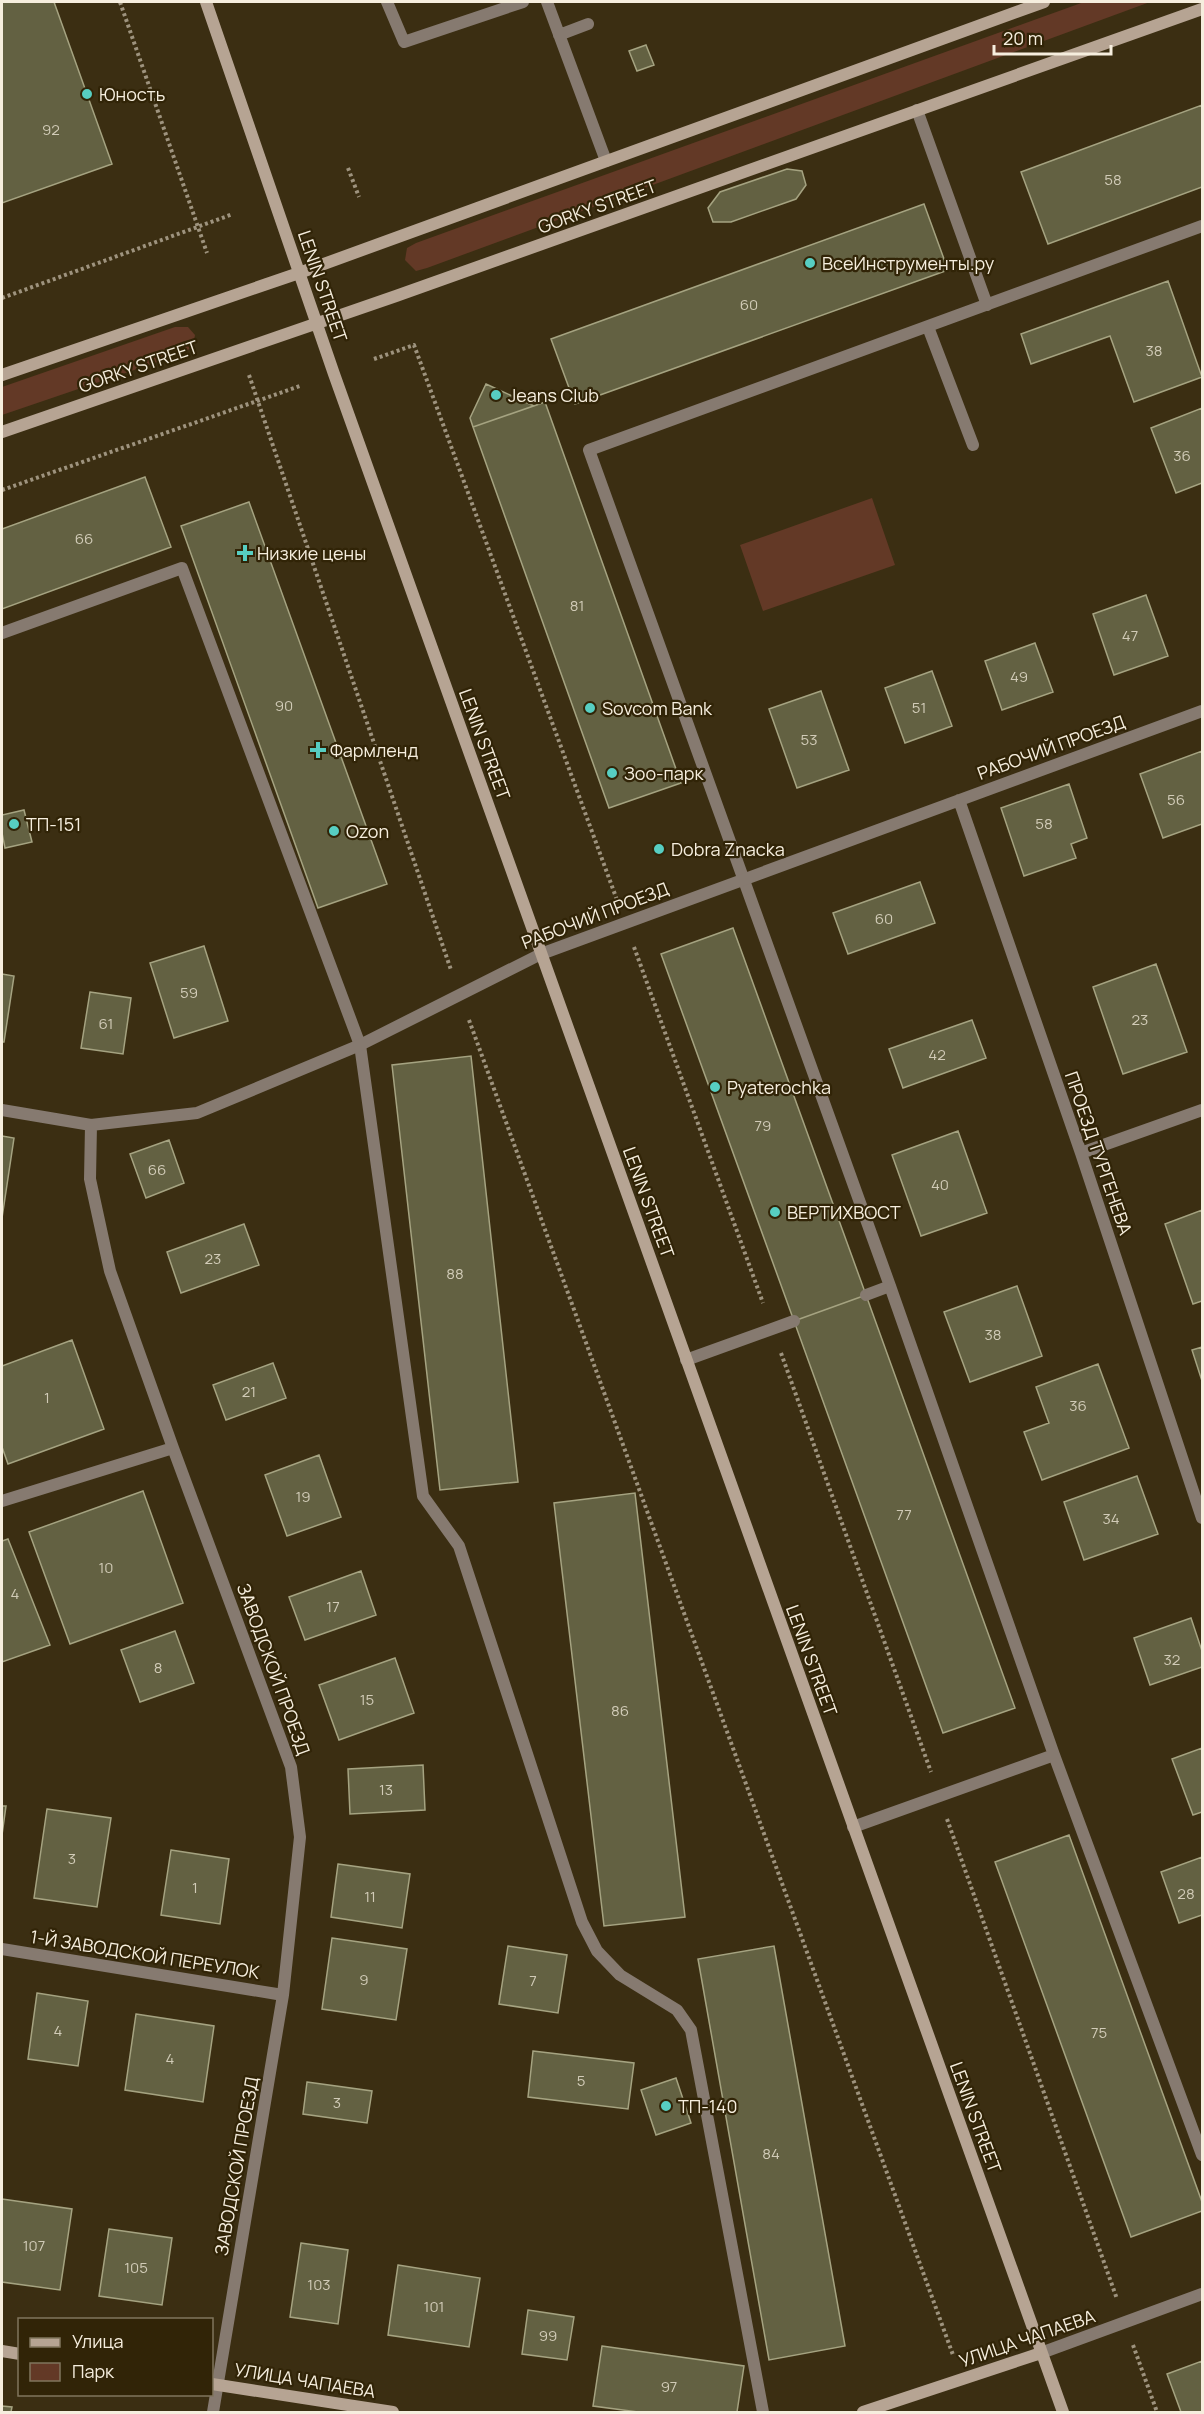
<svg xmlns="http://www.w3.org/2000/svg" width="1204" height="2414" viewBox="0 0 1204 2414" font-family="Manrope,sans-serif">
<rect width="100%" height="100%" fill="#3b2e12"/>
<path fill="#633926" d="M1084,2H1150L427,268L416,271L405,260L407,248L416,243Z
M175,327H188L195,335L193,346L184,353L2,415V387Z
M872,498L895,565L763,611L740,545Z"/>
<path fill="#636142" stroke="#a5a381" stroke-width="1.5" d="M2,2H54L112,164L2,203Z
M646,45L654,65L637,71L629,51Z
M1202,105V187L1048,244L1021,172Z
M787,169L802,171L806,185L796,199L731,222H713L708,208L720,192Z
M924,204L948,270L575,404L551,339Z
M1168,281L1202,377L1134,402L1110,336L1031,364L1021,334Z
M486,384L534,406L473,427L470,418Z
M545,402L681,783L609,808L473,427Z
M1202,408V483L1176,493L1151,428Z
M145,477L171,547L2,609V529Z
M249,502L387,884L318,908L181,526Z
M1146,595L1168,656L1114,675L1093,614Z
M1035,643L1053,692L1002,710L985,661Z
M932,671L952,726L905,743L885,688Z
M821,691L849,770L797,788L769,709Z
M1202,751V824L1163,838L1140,774Z
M1069,784L1087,838L1071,844L1076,858L1024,876L1001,808Z
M24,810L32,842L5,848L2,833V815Z
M920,882L935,923L848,954L833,913Z
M733,928L866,1295L794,1321L661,954Z
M204,946L228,1021L174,1038L150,963Z
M1156,964L1187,1052L1123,1074L1093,987Z
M2,974L14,976L4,1042H2Z
M90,992L131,998L123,1054L81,1048Z
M972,1020L986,1058L903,1088L889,1049Z
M471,1056L518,1482L440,1490L392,1065Z
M958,1131L987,1213L921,1236L892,1155Z
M2,1136L14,1138L2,1218Z
M169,1140L184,1183L146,1198L130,1154Z
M1202,1210V1301L1193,1304L1165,1224Z
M244,1224L259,1265L181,1293L167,1252Z
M1017,1286L1042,1356L970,1382L944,1312Z
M866,1295L1015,1708L943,1733L794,1321Z
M72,1340L104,1429L8,1464L2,1447V1366Z
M1202,1347V1381L1192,1350Z
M273,1363L286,1398L226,1420L213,1385Z
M1098,1364L1129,1448L1042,1480L1024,1432L1049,1423L1036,1387Z
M319,1455L341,1517L287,1536L265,1475Z
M1137,1476L1158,1534L1084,1560L1064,1502Z
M143,1491L183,1603L70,1644L29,1532Z
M635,1493L685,1917L604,1926L554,1503Z
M8,1539L50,1645L2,1662V1541Z
M361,1571L376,1615L305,1640L289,1597Z
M1191,1618L1202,1651V1667L1150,1685L1134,1638Z
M175,1631L194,1683L140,1702L121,1650Z
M395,1658L414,1713L339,1740L319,1685Z
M1202,1748V1812L1193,1815L1172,1759Z
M423,1765L425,1810L350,1814L348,1769Z
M2,1806H6L2,1835Z
M47,1809L111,1818L97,1907L34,1898Z
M1069,1835L1202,2202V2211L1131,2237L995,1862Z
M171,1850L229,1859L220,1924L161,1915Z
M1202,1857V1915L1179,1923L1161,1872Z
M338,1864L410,1874L402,1928L331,1917Z
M332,1938L407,1949L396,2020L322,2009Z
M508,1946L567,1955L558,2013L499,2004Z
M774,1946L845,2346L769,2360L698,1959Z
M37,1993L88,2001L78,2066L28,2059Z
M136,2014L214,2026L203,2102L125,2090Z
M533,2051L634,2063L628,2109L528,2097Z
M676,2078L691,2123L656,2135L641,2090Z
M307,2082L372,2091L367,2123L303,2114Z
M2,2199L72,2209L60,2290L2,2282Z
M109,2229L172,2238L162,2305L99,2296Z
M301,2243L348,2250L338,2324L290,2317Z
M398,2265L480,2278L469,2347L388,2335Z
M528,2310L574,2317L567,2360L522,2354Z
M602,2346L744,2366L737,2412H638L593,2406Z
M1202,2361V2412H1181L1167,2374Z
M2,2406L12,2407L11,2412H2Z"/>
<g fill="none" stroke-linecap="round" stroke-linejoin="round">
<path stroke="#9e937e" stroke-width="4" stroke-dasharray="3 3" stroke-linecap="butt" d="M120,2L207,253
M348,168L359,197
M2,298L233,214
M374,359L414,345L617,900
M249,375L451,970
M2,490L300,386
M634,947L763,1303
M469,1020L953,2355
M781,1353L931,1772
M947,1819L1117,2299
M1133,2345L1157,2412"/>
<path stroke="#867a70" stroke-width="12" d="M387,2L404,42L523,2
M547,2L606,161
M559,35L588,24
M917,110L987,305
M928,327L973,445
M2,633L182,568L360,1045L423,1496L459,1546L582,1922L597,1951L620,1975L677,2010L691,2030L763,2412
M890,1286L589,450L1202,226
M866,1295L890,1286L1054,1755L1202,2155
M686,1360L794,1321
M853,1827L1054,1755"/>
<path stroke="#867a70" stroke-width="12" d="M959,800L1081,1153L1202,1518
M2,1110L91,1125L197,1113L360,1045L541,954L1202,711
M91,1125L90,1179L110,1271L173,1448L291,1767L300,1837L283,1995L213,2412
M1081,1153L1202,1110
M2,1501L173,1448
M2,1949L283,1995
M1041,2353L1202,2294"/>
<path stroke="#b6a493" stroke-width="12" d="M206,2L334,374L1063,2412
M2,375L299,273L1044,2
M2,432L396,296L1202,9
M2,2351L20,2354
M212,2384L393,2412
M863,2412L1041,2353"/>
</g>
<g fill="#57cec2" stroke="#312407" stroke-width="2">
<circle cx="87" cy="94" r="6"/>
<circle cx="810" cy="263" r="6"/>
<circle cx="496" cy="395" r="6"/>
<path d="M242 544h6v6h6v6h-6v6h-6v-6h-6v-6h6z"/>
<circle cx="590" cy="708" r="6"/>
<path d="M315 741h6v6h6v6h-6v6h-6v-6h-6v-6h6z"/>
<circle cx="612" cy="773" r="6"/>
<circle cx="14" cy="824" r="6"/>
<circle cx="334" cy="831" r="6"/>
<circle cx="659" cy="849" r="6"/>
<circle cx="715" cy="1087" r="6"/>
<circle cx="775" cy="1212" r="6"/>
<circle cx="666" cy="2106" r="6"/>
</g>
<g text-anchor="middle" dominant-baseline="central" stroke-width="4.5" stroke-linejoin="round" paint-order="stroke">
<g font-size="15" fill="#d1cbb7">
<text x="51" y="129">92</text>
<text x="1113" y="179">58</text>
<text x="749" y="304">60</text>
<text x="1154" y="350">38</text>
<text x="1182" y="455">36</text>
<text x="84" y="538">66</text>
<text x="577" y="605">81</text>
<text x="1130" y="635">47</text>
<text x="1019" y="676">49</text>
<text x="284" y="705">90</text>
<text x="919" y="707">51</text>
<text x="809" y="739">53</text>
<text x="1176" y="799">56</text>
<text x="1044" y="823">58</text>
<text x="884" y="918">60</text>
<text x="189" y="992">59</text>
<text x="1140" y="1019">23</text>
<text x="106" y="1023">61</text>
<text x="937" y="1054">42</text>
<text x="763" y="1125">79</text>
<text x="157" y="1169">66</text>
<text x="940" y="1184">40</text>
<text x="213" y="1258">23</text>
<text x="455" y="1273">88</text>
<text x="993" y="1334">38</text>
<text x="249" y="1391">21</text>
<text x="47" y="1397">1</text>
<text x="1078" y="1405">36</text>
<text x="303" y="1496">19</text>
<text x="904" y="1514">77</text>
<text x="1111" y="1518">34</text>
<text x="106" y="1567">10</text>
<text x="15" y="1593">4</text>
<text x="333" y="1606">17</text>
<text x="1172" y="1659">32</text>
<text x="158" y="1667">8</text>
<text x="367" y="1699">15</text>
<text x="620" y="1710">86</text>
<text x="386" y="1789">13</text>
<text x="72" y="1858">3</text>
<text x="195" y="1887">1</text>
<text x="1186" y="1893">28</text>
<text x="370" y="1896">11</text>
<text x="364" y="1979">9</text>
<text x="533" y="1980">7</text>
<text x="58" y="2030">4</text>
<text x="1099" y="2032">75</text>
<text x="170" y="2058">4</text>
<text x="581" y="2080">5</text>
<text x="337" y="2102">3</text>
<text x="771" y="2153">84</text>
<text x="34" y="2245">107</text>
<text x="136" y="2267">105</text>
<text x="319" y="2284">103</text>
<text x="434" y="2306">101</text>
<text x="548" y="2335">99</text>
<text x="669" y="2386">97</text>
</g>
<g font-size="18" fill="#f6eede" stroke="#312407" text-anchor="start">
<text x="99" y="94">Юность</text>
<text x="822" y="263">ВсеИнструменты.ру</text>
<text x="508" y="395">Jeans Club</text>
<text x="257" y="553">Низкие цены</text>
<text x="602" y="708">Sovcom Bank</text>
<text x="330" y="750">Фармленд</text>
<text x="624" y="773">Зоо-парк</text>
<text x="26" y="824">ТП-151</text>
<text x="346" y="831">Ozon</text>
<text x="671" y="849">Dobra Znacka</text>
<text x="727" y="1087">Pyaterochka</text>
<text x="787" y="1212">ВЕРТИХВОСТ</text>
<text x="678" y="2106">ТП-140</text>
</g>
<g font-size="18" fill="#f6eede" stroke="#312407">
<text transform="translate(597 206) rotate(-20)">GORKY STREET</text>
<text transform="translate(323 286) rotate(71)">LENIN STREET</text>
<text transform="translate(138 366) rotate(-19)">GORKY STREET</text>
<text transform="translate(485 744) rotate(70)">LENIN STREET</text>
<text transform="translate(1051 747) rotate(-20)">РАБОЧИЙ ПРОЕЗД</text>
<text transform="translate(595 915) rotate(-21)">РАБОЧИЙ ПРОЕЗД</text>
<text transform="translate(1099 1153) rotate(71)">ПРОЕЗД ТУРГЕНЕВА</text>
<text transform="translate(649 1202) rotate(70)">LENIN STREET</text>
<text transform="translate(812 1660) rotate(70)">LENIN STREET</text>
<text transform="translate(274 1669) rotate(70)">ЗАВОДСКОЙ ПРОЕЗД</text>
<text transform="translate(145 1954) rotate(9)">1-Й ЗАВОДСКОЙ ПЕРЕУЛОК</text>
<text transform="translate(976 2117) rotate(70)">LENIN STREET</text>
<text transform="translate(236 2166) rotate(-80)">ЗАВОДСКОЙ ПРОЕЗД</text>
<text transform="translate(1027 2338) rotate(-19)">УЛИЦА ЧАПАЕВА</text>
<text transform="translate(305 2380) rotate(9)">УЛИЦА ЧАПАЕВА</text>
</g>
</g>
<rect width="1204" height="2414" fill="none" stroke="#f6eede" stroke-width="6"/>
<rect x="18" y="2318" width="195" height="78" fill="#312407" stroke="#80755d" stroke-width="1.5"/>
<rect x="30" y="2338" width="30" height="9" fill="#b6a493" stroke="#80755d" stroke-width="1.5"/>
<text x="72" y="2348" font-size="18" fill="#f6eede">Улица</text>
<rect x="30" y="2363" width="30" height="18" fill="#633926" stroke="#80755d" stroke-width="1.5"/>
<text x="72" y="2378" font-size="18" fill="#f6eede">Парк</text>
<path d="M994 45v9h117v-9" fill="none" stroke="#f6eede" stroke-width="3"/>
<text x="1003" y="45" font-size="18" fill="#f6eede" stroke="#312407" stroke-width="4.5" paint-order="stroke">20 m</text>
</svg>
